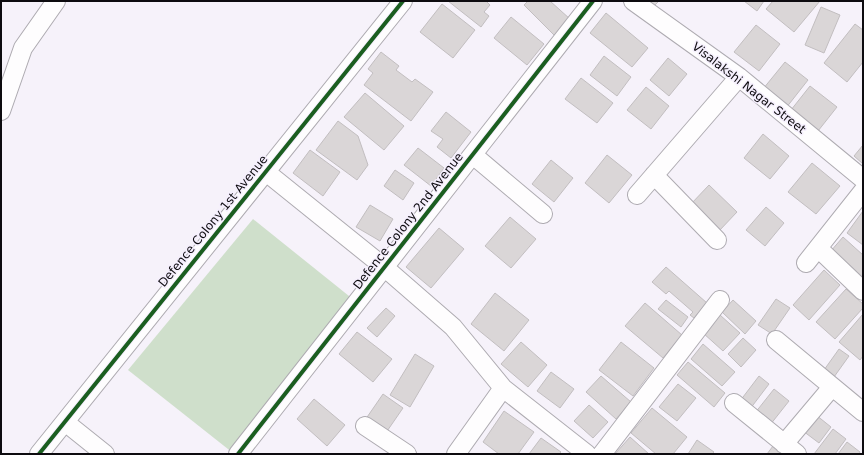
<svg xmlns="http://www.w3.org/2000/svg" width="864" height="455" viewBox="0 0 864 455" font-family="'DejaVu Sans',sans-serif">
<rect width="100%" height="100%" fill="#f6f2fa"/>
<path fill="#cfdfcb" d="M253,219L354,300L233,453L128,370Z"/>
<path fill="#dad6d7" stroke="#c2bec0" d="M448,1H486L490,5L484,12L489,16L481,27Z
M528,1H550L570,19L555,36L524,5Z
M647,1H659L654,6Z
M744,1H764L757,11Z
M773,1H820L794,32L766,9Z
M442,4L475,30L453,58L420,32Z
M821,7L840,15L824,53L805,45Z
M606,13L648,48L632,67L590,33Z
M511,17L544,44L527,65L494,38Z
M855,24L863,30V62L847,82L824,63Z
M756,25L780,44L759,71L734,52Z
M381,52L399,66L396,70L412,82L415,79L433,92L411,121L364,85L373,73L368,69Z
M604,56L631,77L617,96L590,75Z
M668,58L687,74L669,96L650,80Z
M785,62L808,80L786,108L763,89Z
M581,78L613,103L597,123L565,99Z
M810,86L837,107L818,131L791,110Z
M646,87L669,106L651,129L627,110Z
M365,93L404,126L384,150L344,117Z
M446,112L471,132L451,158L437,147L443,139L431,131Z
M338,121L358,136L368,165L357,180L316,150Z
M763,134L789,156L770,179L744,158Z
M863,145V164L854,156Z
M418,148L444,168L431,186L404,165Z
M310,150L340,172L323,196L293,173Z
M607,155L632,175L609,203L585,183Z
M551,160L573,178L554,202L532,184Z
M812,163L840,186L816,214L788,192Z
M395,170L414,183L403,200L384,186Z
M709,185L737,212L719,231L691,204Z
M370,205L393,219L380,241L356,227Z
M766,207L784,223L765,246L746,230Z
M863,211V245L847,233Z
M510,217L536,239L511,268L485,246Z
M439,228L464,249L431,288L406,267Z
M843,237L863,255V281L830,252Z
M666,267L707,303L694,318L690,315L693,312L669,291L666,294L652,282Z
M824,270L840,285L809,320L793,305Z
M846,289L863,304V308L835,339L816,322Z
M495,293L529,320L504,351L471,324Z
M776,299L790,308L772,334L758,325Z
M666,300L688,317L681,327L658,309Z
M733,300L756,321L745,334L722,312Z
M645,303L682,335L663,358L625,326Z
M386,308L395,316L377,337L367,328Z
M863,314V356L860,360L839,342Z
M720,315L740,333L723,351L703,333Z
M357,332L392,359L373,382L339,354Z
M743,338L756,350L741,367L728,354Z
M521,342L547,365L528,387L501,364Z
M621,342L654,368L633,396L599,370Z
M703,344L735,372L722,386L691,359Z
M839,349L849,356L834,377L824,370Z
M415,354L434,366L410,407L390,395Z
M688,362L725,393L714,407L677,375Z
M551,372L574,389L560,408L537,391Z
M601,376L631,402L616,419L586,392Z
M759,376L769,384L750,409L740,401Z
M678,384L696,398L677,421L659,407Z
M774,389L789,401L770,425L755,413Z
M383,394L403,408L383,437L363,423Z
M314,399L345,425L327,446L297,419Z
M589,405L608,422L593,438L574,421Z
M652,408L687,437L673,454H656L631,433Z
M504,411L534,432L518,454H499L483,442Z
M816,415L831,427L819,443L803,431Z
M833,429L846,439L835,454H814Z
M630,437L649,454H615Z
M541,438L561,452L559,454H529Z
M697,440L714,452L712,454H688Z
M847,442L860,452L859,454H838Z
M773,446L784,454H767Z"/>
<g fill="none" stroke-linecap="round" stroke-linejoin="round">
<g stroke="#aeabb1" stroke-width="20">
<path id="minor" d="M633,1L739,77L863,179
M1,111L23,48L56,1
M473,155L543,214
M266,172L384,267L453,327L503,388L587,454
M654,175L717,240
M637,195L739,77
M818,248L863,291
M806,263L863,191
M776,340L863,412
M734,403L797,454
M65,422L105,454
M365,426L407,454
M784,444L832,387
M39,454L403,1
M238,454L593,1
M456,454L503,388
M602,454L720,300"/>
</g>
<use href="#minor" stroke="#fefdfe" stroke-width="18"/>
<g stroke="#f5effd" stroke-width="6">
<path id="cycleway" d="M39,454L403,1
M238,454L593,1"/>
</g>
<use href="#cycleway" stroke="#1b5e20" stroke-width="4"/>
</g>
<g text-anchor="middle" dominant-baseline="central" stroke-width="3" stroke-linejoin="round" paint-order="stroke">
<g font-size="12" fill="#0d0b0f" stroke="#f5effd">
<text transform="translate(749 88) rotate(38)">Visalakshi Nagar Street</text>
<text transform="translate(213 221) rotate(-51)">Defence Colony 1st Avenue</text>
<text transform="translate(408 221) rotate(-52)">Defence Colony 2nd Avenue</text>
</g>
</g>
<rect width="864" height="455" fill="none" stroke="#0d0b0f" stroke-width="4"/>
</svg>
